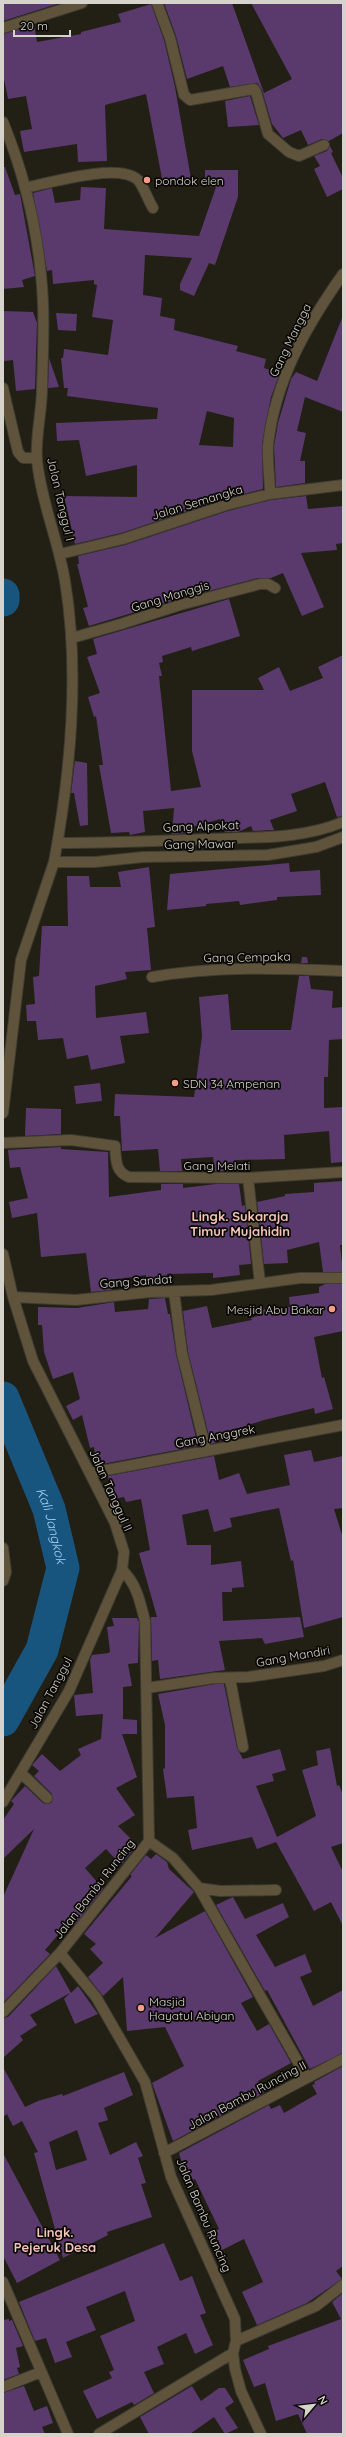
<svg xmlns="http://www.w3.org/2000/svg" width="346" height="2437" viewBox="0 0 346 2437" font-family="Quicksand,sans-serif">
<rect width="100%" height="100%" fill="#221f15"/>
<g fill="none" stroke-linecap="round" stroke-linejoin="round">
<g stroke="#18557e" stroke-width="33">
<path d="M3,595V600"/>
<path id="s1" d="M3,1398L49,1509L63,1568L42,1650L3,1720"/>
</g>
</g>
<path fill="#5a3a6d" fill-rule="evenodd" d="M3,3H60L3,21Z
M164,3H232L264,93L292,79L251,3H343V133L329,141L322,139L308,145L301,130L283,138L272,124L262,90L257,83L230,87L223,66L187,79L176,36Z
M151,4L164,40L175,87L191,179L163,184L146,94L105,105L107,161L78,162L77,144L24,152L20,131L32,129L26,96L8,99L3,74V34L34,25L37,42L81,34V32L121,22L118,14Z
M250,96L259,125L228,127L225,101Z
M330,146L333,152L331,153L343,178V189L327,197L314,169L320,166L314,156L327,151Z
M3,167H5L15,195L20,194L35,276L22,280L24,287L3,289Z
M205,170H238V197L215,265L209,263L194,296L180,290V284L192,258L145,255L143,295L162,298L160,316L175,319L174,330L238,346L236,351L266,359L264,368L280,373L271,397L262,444L263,489L224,499L121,533L75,544L64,496L137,497V465L86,476L79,440L57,441L56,423L157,419L158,408L67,396L68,388H64L61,358H63L64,349L108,355L113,320L92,317L97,285L94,284V280L53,284L52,270L47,271L33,193L52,188L55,203L80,200L81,187L106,188L104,229L199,236L216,187L205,186ZM207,411L234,418L233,447L199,445Z
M3,311L33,312L37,323L35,389L16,391L13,360L4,361Z
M56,313L77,314L76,331L58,330Z
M342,318L343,412L305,397L297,431L306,433L300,461H305V483L276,487L274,446L278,423L291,379L296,372L317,381Z
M49,358L59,387L48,388Z
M306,496L308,509L343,506V543L336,544L337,550L301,553L324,607L302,616L283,573L271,578H258L178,599L89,626L83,608L88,607L77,564H79L78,556L125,545L228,511L271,500Z
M229,599L240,636L192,651L191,647L162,656L163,662L159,663L162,676H159L171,791L201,787L192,751V690H264L258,678L279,667L290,691L323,678L318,667L343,655V816L337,817L325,782L291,794L297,811L270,820L274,830H272L253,831L251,826L238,832H225L220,819L188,828L187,833L172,834L174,808L143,811L145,832L130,835L129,832L111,833L99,765H103L96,716L94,717L88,697L100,693L87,657L97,654L93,639Z
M75,761L87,763L88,825L80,826L74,793H71Z
M289,863L290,872L320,870L321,895L277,897V900L240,905L239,901L206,904V906L167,910L170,874Z
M149,867L155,927L147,928L151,970L125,972L127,979L95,986L96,1018L146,1012L149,1033L120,1036L125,1063L91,1070L88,1055L67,1059L63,1038L38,1040L36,1021H27L26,1005L35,1004L33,977L39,976L42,926H68L67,876H89L90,887H121L118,872Z
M302,957H307L308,963H301Z
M299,976H309L311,989L333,991L332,1008L343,1007V1039L329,1040L328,1077H324V1108L343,1107V1162L331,1163L329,1131L284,1135L285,1159L236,1160L238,1171H215L213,1157L181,1159L182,1171H160L158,1149L122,1151L120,1116H114L115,1094L194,1097L202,1036L199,997L228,994L231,1030H291Z
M100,1083L102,1101L76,1104L74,1086Z
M26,1108L61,1109V1134L25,1136Z
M61,1147V1149L108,1152L109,1197L161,1190V1184H183V1188L216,1184H239L242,1206L245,1205L251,1264L239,1265L240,1275L213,1278V1273L167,1274L168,1280L161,1281L162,1285L147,1286L146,1275L111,1280L112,1290L91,1292L86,1253L41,1257L37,1213L12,1218L9,1202L28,1198L20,1167L10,1168L8,1150Z
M343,1181V1245H340L343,1272H323L319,1242L287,1250L288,1263L264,1264L257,1202L285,1196V1194L314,1192V1183Z
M325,1284H343V1331L314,1337L322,1378L324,1377L333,1409L315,1414L314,1408L264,1420L226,1432L228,1439L211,1444L188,1352L183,1311L207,1306L212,1328L252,1320L251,1318L261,1315L260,1310L290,1307L289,1297L319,1293V1287Z
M165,1298L168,1314H170L176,1354L198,1446L97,1465L94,1447L90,1448L82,1415L73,1420L66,1406L80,1399L73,1372L53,1379L44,1352L42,1325H38V1307L77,1308L114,1302L115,1312L148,1309L149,1299Z
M311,1450L314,1462L343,1456V1508L334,1509L343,1538V1617L304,1628L293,1560L291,1561L279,1508L230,1518L232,1527L214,1532L208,1509L182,1515L187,1545H211V1565L241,1561L244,1587L232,1588V1592H222L223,1621L300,1617L304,1637L265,1644L262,1638L219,1641L225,1670L160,1679L158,1660L152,1661L151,1617H157L139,1553L150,1550L141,1499L126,1502L124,1497L113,1499L108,1476L214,1456L219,1480L239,1473L247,1494L290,1485L284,1455Z
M112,1618H137L139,1622L138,1663L128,1664L132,1686L123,1687V1719L137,1720V1734H122L137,1777L116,1788L135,1815L118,1826L137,1845L121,1865L106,1849L85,1868L103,1889L74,1926L69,1922L45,1950L50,1954L3,2003V1897L34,1829L3,1859V1820L14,1804L11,1801L25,1786L43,1803L48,1804L52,1802V1794L34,1776L39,1771L32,1765L42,1754L60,1771L81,1755L78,1749L101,1739L103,1714L76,1716L74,1695L93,1693L90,1660L92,1655L109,1653L110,1651L107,1627L114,1626Z
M215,1684H224L237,1748L243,1759L280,1749L286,1770L272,1774L274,1781L256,1786L277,1837L316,1816L302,1770L318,1765L316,1751L330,1748L337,1786L339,1785L343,1795V1843L331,1847L343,1872V1926L331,1902L314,1911L276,1842L257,1849L252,1837L192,1850L188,1830L197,1828L194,1796L167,1798L163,1769L165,1768V1725L158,1694Z
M156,1854L167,1862L169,1869L194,1892L155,1938L205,1911L253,1997L241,2003L257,2031L269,2024L291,2063L258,2081L264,2093L173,2141L152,2083L184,2066L165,2027L127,2031L123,1977L103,1996L88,1977L103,1963L90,1949L96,1944L84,1934L132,1876L130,1875L146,1855L151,1859Z
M233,1897L245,1919L283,1903L289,1917L256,1935L275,1967L305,1954L312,1972L300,1977L313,2006L343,1990V2053L310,2069L267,1990L265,1991L216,1905Z
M56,1966L71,1993L78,1986L98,2014L75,2024L64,1999L70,1993L30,2015L37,2025L20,2036L23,2040L3,2058V2018L8,2017Z
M343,2066V2266L336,2271L342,2279L307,2303L257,2325L242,2292L263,2282L244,2239L216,2253L207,2235L219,2229L195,2179L193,2180L181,2160L179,2153L269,2105L271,2109L280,2105L284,2113L317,2094L312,2085L315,2084L314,2082Z
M3,2067L25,2107L38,2101L62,2094L63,2096L124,2072L133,2095L104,2108L108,2120L98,2123L110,2155L136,2142L143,2156L138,2158L146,2183L141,2184L152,2217L107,2232L108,2235L63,2258L34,2153L38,2152L22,2121L13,2126L7,2114L3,2117ZM77,2130L87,2160L56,2170L49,2142Z
M3,2153L60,2260L17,2283L3,2256Z
M164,2243L180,2281L192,2276L206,2313L200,2315L213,2345L195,2354L186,2333L157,2347L164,2364L144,2372L154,2393L134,2405L132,2402L97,2419L83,2391L112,2378L109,2372L114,2370L100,2336L135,2321L125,2291L86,2307L96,2330L66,2342L72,2357L55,2363L46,2338L35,2341L19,2302Z
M343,2293V2434H307L298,2414L276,2421L265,2383L254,2387L243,2360L269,2349L268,2346L341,2319L332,2302Z
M9,2319V2321L12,2320L23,2346L16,2348L20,2367L17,2368L19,2374L3,2380V2320Z
M24,2386L34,2411L47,2406L53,2423L42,2427L45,2434H3V2393Z
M192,2386L201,2401L219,2388H225L234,2402L225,2408L238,2428L225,2434L214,2417L190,2434H149L140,2417Z"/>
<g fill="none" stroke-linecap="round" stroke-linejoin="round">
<g stroke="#3f3c32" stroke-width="12">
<path id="minor" d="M157,3L170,38L184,95L190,100L254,89L256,92L268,134L289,152L299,156L324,145
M3,28L82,3
M3,122C23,171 36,223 41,275C45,312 43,351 42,388C42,412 35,437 37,460C41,501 58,540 65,581C80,673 71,770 54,862L21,960L3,1113
M25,188C49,183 119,162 138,180C144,187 148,200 153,208
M3,388L18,452L23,458H37
M270,494C270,478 267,461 268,445C275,381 306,326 343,274
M60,554L123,539L226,505L270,494L343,485
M72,638L121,624L180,605L260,584H268L275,588
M58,843C108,843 158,841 208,839C253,837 300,840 343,822
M54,862H95L143,857L268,855L316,847L343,837
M152,977C215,966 279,968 343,971
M3,1143L71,1140L115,1146C116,1159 115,1172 129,1177L248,1178L343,1172
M248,1178L260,1283
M3,1254L13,1297L33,1361L115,1523L124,1552L122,1570C137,1584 140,1602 145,1621L149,1841
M174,1292L182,1353L206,1450
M13,1297L76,1300L150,1292L211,1290L300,1278H343
M91,1473L343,1425
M3,1548L6,1572L3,1581
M230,1679L243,1747
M147,1688L214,1678L248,1677L324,1666L343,1660
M21,1773L47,1798
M3,1802L69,1691L122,1570
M149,1841L60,1953L96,1997L145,2082L171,2177L235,2319L236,2341L233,2353L235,2369L241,2391L261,2434
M149,1841L173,1858L199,1888L307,2078
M199,1888L220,1891L276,1890
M3,2012L60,1953
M164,2153L343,2059
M3,2282L68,2434
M236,2341L316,2306L343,2285
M3,2387L41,2372
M99,2434L233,2353"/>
</g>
<use href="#minor" stroke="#5f543b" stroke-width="10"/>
</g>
<g fill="#f49e89" stroke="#0a0905" stroke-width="1.5">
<circle cx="147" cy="180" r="4"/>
<circle cx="175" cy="1083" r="4"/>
<circle cx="332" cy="1309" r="4"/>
<circle cx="141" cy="2008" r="4"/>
</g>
<g text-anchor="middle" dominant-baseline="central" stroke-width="3.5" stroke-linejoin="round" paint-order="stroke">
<g font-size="12" fill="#d5d3cc" stroke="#0a0905" text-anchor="start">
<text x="155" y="180">pondok elen</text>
<text x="183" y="1083">SDN 34 Ampenan</text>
<text x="324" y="1309" text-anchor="end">Mesjid Abu Bakar</text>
<text x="149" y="2001">Masjid<tspan x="149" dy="14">Hayatul Abiyan</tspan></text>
</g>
<g font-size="12" fill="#d5d3cc" stroke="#0a0905">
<text transform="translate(290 340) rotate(-64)">Gang Mangga</text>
<text transform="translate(61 499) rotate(77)">Jalan Tanggul I</text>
<text transform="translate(197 502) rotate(-17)">Jalan Semangka</text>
<text transform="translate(170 596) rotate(-17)">Gang Manggis</text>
<text transform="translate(201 826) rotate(-2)">Gang Alpokat</text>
<text transform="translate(200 844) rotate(-1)">Gang Mawar</text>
<text transform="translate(247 957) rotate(-1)">Gang Cempaka</text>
<text x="217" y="1165">Gang Melati</text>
<text transform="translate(136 1281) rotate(-4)">Gang Sandat</text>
<text transform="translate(215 1436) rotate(-11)">Gang Anggrek</text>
<text transform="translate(111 1490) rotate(66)">Jalan Tanggul II</text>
<text transform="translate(293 1656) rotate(-10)">Gang Mandiri</text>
<text transform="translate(50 1693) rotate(-62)">Jalan Tanggul</text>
<text transform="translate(94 1889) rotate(-52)">Jalan Bambu Runcing</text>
<text transform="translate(247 2095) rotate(-28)">Jalan Bambu Runcing II</text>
<text transform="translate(204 2215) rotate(67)">Jalan Bambu Runcing</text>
</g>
<g font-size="13" font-weight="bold" fill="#f6c4b8" stroke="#0a0905">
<text x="240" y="1216">Lingk. Sukaraja<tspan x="240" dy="15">Timur Mujahidin</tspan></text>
<text x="55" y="2232">Lingk.<tspan x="55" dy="15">Pejeruk Desa</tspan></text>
</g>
<g font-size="13" font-style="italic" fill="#a3d2f8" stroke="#0a0905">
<text stroke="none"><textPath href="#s1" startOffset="137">Kali Jangkok</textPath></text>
</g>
</g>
<rect width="346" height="2437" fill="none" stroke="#d5d3cc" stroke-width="8"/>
<g transform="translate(314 2405) rotate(62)" stroke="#0a0905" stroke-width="3" paint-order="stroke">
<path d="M0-3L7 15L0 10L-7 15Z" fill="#d5d3cc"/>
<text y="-6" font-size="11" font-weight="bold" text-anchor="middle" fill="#d5d3cc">N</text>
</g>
<path d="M14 30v6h56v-6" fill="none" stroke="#d5d3cc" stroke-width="2"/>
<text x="20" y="30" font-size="12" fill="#d5d3cc" stroke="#0a0905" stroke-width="3" paint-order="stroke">20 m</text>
</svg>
